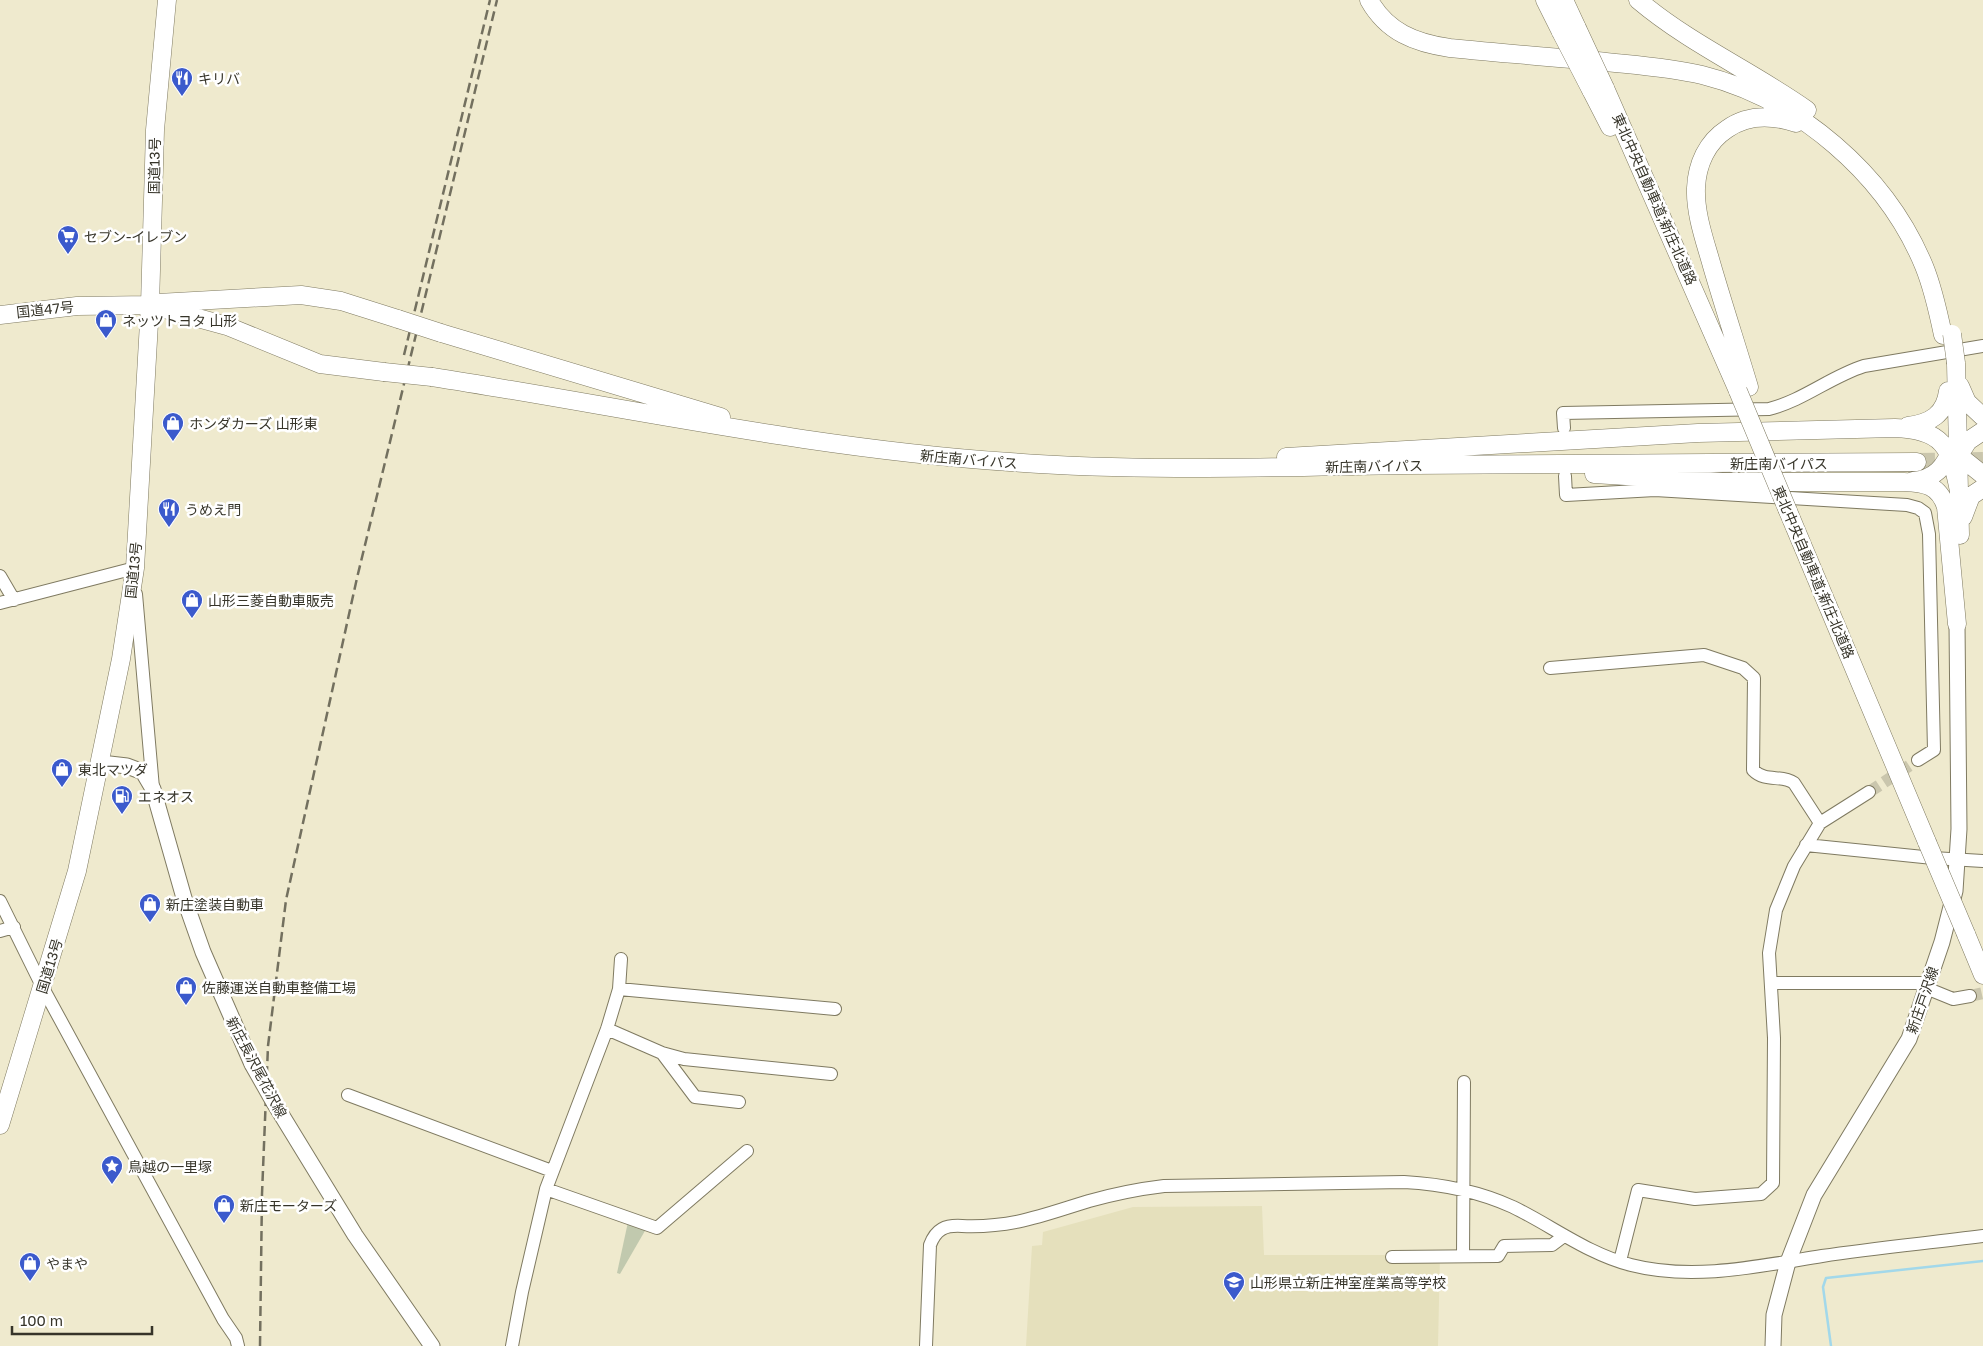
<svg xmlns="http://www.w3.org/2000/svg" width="1983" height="1346" viewBox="0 0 1983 1346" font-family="'Golos Text','Noto Sans JP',sans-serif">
<rect width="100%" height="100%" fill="#efeace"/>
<path fill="#e5e0bc" d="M1262,1206L1264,1255H1440L1438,1346H1026L1032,1246L1042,1245L1043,1232L1133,1207Z"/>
<path fill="#c1c9ae" d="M628,1222L646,1229L620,1274L617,1273Z"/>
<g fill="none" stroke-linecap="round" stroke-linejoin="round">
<path stroke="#a2d8ea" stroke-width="2.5" d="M1831,1346L1823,1287L1826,1278L1983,1261"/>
<path stroke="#cac6ad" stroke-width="12" stroke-dasharray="12 6" stroke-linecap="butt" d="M1869,792L1918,760
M1970,996L1983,993"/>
<path stroke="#cac6ad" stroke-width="18" stroke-dasharray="18 9" stroke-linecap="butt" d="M1917,462L1983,461"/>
<g stroke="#7f7a61" stroke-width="14">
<path id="minor" d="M1564,428L1563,413L1769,409C1804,400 1830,377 1864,366L1983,346
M1565,476L1566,495L1655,490L1907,505L1918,508L1925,513L1929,534L1934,750L1918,760
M0,576L14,600
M136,594L153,788
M0,603L135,568
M1550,668L1704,655L1743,668L1754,678L1753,770C1766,783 1781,774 1794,783L1820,823
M1806,845L1933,858L1983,861
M0,901L43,988L223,1319L236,1338L238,1346
M0,931L14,927
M1771,983H1927
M1926,988L1953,999L1970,996
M619,989L835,1009
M607,1029L662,1053L684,1059L831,1074
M662,1053L695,1097L739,1102
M348,1095L552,1171
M546,1189L657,1228L747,1151
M1463,1256L1464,1082
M1392,1257L1498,1256L1504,1246L1552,1245L1564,1236
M1620,1261L1638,1190L1695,1199L1761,1194L1773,1183L1774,1038L1769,953L1776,910L1794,866L1820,823L1869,792
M512,1346L522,1292L546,1189L607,1029L619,989L621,959
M926,1346L930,1245C936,1229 945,1225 962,1226C1013,1228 1043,1215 1089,1201C1114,1194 1139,1189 1164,1186L1404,1182C1441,1184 1478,1191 1513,1207C1552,1226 1588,1254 1631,1265C1693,1281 1760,1266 1822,1256C1875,1248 1929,1243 1983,1236"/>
</g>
<g stroke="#7f7a61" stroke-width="17">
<path id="major" d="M101,763L127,766L143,772L153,789L184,898L203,952L252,1064
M273,1101L355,1235L432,1346
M1773,1346L1774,1315L1788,1262L1814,1195L1909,1039L1942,942L1955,891L1959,829L1957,624"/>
</g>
<g stroke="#7f7a61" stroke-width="19">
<path id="highway" d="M1369,0C1387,32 1415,43 1450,48C1499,53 1548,57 1597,61C1632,65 1668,67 1702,75C1798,99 1886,174 1924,266C1933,288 1938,311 1943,335
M1545,0L1561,32
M1564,0L1577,28
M1638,0C1690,44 1752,71 1807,110
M1605,88L1738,391
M1591,90L1610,127
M158,303L301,295L341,301L398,319
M0,315L77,306L150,305L227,326L320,364L384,372
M441,333L721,417
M1956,363L1960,535
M432,377C624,407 815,449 1010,462C1143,472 1275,467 1407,465C1577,463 1747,463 1917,462
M1960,386L1967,402L1983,417
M1749,387C1737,347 1724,307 1712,266C1705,241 1695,214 1696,188C1697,164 1707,142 1727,129C1748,114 1772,115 1796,123
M1908,426C1930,423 1945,415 1948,391
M1957,450L1963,459L1983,475
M1286,457L1698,433L1895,428C1943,430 1950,446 1959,491
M1957,458L1968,441L1983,431
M1594,474L1722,482H1904C1925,483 1939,485 1946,507L1957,624
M1913,481C1935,479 1945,467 1952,447
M1788,511L1927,842
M1963,517L1971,496L1983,488
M1966,934L1983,975
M0,1125L77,871L121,659L135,568L150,305L155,130L167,0"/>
</g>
<use href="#minor" stroke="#fff" stroke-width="12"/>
<use href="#major" stroke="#fff" stroke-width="15"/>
<use href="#highway" stroke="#fff" stroke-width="18"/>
<path stroke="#73705f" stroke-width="2.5" stroke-dasharray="10 5" stroke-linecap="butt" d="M404,355L490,0
M260,1346L262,1194L268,1046L286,900L357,578L497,0"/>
<g stroke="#7f7a61" stroke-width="17" stroke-linecap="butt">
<path id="major-bridge" d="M252,1064L273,1101"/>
</g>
<g stroke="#7f7a61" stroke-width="19" stroke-linecap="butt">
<path id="highway-bridge" d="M1577,28L1605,88
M1561,32L1591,90
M398,319L441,333
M1952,334L1956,363
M384,372L432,377
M1738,391L1788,511
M1927,842L1966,934"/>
</g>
<use href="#major-bridge" stroke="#fff" stroke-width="15"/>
<use href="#highway-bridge" stroke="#fff" stroke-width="18"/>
</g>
<defs>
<g id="restaurant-pin" transform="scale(1.125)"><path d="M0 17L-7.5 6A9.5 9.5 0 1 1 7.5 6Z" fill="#3b5acc" stroke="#fff"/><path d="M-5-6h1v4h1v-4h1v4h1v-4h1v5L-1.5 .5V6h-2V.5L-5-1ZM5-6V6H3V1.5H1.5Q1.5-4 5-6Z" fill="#fff"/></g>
<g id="supermarket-pin" transform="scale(1.125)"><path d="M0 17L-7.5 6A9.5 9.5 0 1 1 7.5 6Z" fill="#3b5acc" stroke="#fff"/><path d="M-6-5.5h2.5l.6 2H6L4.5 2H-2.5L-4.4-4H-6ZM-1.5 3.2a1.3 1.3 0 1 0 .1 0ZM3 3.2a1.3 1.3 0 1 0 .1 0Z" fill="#fff"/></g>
<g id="shop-pin" transform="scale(1.125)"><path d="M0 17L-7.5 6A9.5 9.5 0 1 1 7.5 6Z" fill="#3b5acc" stroke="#fff"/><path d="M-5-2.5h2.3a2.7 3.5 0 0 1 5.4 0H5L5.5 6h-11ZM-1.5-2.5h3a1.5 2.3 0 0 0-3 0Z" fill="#fff"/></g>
<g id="fuel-pin" transform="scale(1.125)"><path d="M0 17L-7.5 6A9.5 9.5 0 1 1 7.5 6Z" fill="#3b5acc" stroke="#fff"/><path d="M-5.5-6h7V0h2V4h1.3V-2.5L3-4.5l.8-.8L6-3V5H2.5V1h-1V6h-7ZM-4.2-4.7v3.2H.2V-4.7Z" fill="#fff"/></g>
<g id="sight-pin" transform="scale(1.125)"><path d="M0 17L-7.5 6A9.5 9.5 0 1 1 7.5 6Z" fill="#3b5acc" stroke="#fff"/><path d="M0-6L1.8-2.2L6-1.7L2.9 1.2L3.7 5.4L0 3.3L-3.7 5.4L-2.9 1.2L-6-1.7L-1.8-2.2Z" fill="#fff"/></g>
<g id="school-pin" transform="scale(1.125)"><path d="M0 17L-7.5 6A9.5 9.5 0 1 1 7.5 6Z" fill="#3b5acc" stroke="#fff"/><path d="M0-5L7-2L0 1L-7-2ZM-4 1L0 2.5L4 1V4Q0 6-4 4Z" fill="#fff"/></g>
</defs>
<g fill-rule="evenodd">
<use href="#restaurant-pin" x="182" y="78"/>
<use href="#supermarket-pin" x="68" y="236"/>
<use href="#shop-pin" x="106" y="320"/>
<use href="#shop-pin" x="173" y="423"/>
<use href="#restaurant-pin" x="169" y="509"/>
<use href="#shop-pin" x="192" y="600"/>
<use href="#shop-pin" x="62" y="769"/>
<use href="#fuel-pin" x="122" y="796"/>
<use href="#shop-pin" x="150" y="904"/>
<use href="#shop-pin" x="186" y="987"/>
<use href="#sight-pin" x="112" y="1166"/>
<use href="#shop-pin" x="224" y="1205"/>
<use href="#shop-pin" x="30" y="1263"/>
<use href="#school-pin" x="1234" y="1282"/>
</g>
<g text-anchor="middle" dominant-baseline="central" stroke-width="5" stroke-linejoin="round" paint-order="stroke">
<g font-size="14" fill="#363429" stroke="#fff" text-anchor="start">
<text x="198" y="78">キリバ</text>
<text x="84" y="236">セブン-イレブン</text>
<text x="122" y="320">ネッツトヨタ 山形</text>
<text x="189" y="423">ホンダカーズ 山形東</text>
<text x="185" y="509">うめえ門</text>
<text x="208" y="600">山形三菱自動車販売</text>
<text x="78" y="769">東北マツダ</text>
<text x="138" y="796">エネオス</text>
<text x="166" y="904">新庄塗装自動車</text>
<text x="202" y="987">佐藤運送自動車整備工場</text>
<text x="128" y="1166">鳥越の一里塚</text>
<text x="240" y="1205">新庄モーターズ</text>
<text x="46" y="1263">やまや</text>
<text x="1250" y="1282">山形県立新庄神室産業高等学校</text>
</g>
<g font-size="14" fill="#363429" stroke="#fff">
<text transform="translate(154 166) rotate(-89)">国道13号</text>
<text transform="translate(1655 199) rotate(66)">東北中央自動車道;新庄北道路</text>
<text transform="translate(45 309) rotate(-6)">国道47号</text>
<text transform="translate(969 459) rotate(5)">新庄南バイパス</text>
<text x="1779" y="463">新庄南バイパス</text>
<text transform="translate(1374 466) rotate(-1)">新庄南バイパス</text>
<text transform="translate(133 570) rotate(-84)">国道13号</text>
<text transform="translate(1814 572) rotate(67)">東北中央自動車道;新庄北道路</text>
<text transform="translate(49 966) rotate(-73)">国道13号</text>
<text transform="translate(1922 1000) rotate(-71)">新庄戸沢線</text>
<text transform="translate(257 1067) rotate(62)">新庄長沢尾花沢線</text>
</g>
</g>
<path d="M12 1326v8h140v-8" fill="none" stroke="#363429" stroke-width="2.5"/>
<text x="20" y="1326" font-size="15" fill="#363429" stroke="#ffffff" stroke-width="4" paint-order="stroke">100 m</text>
</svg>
